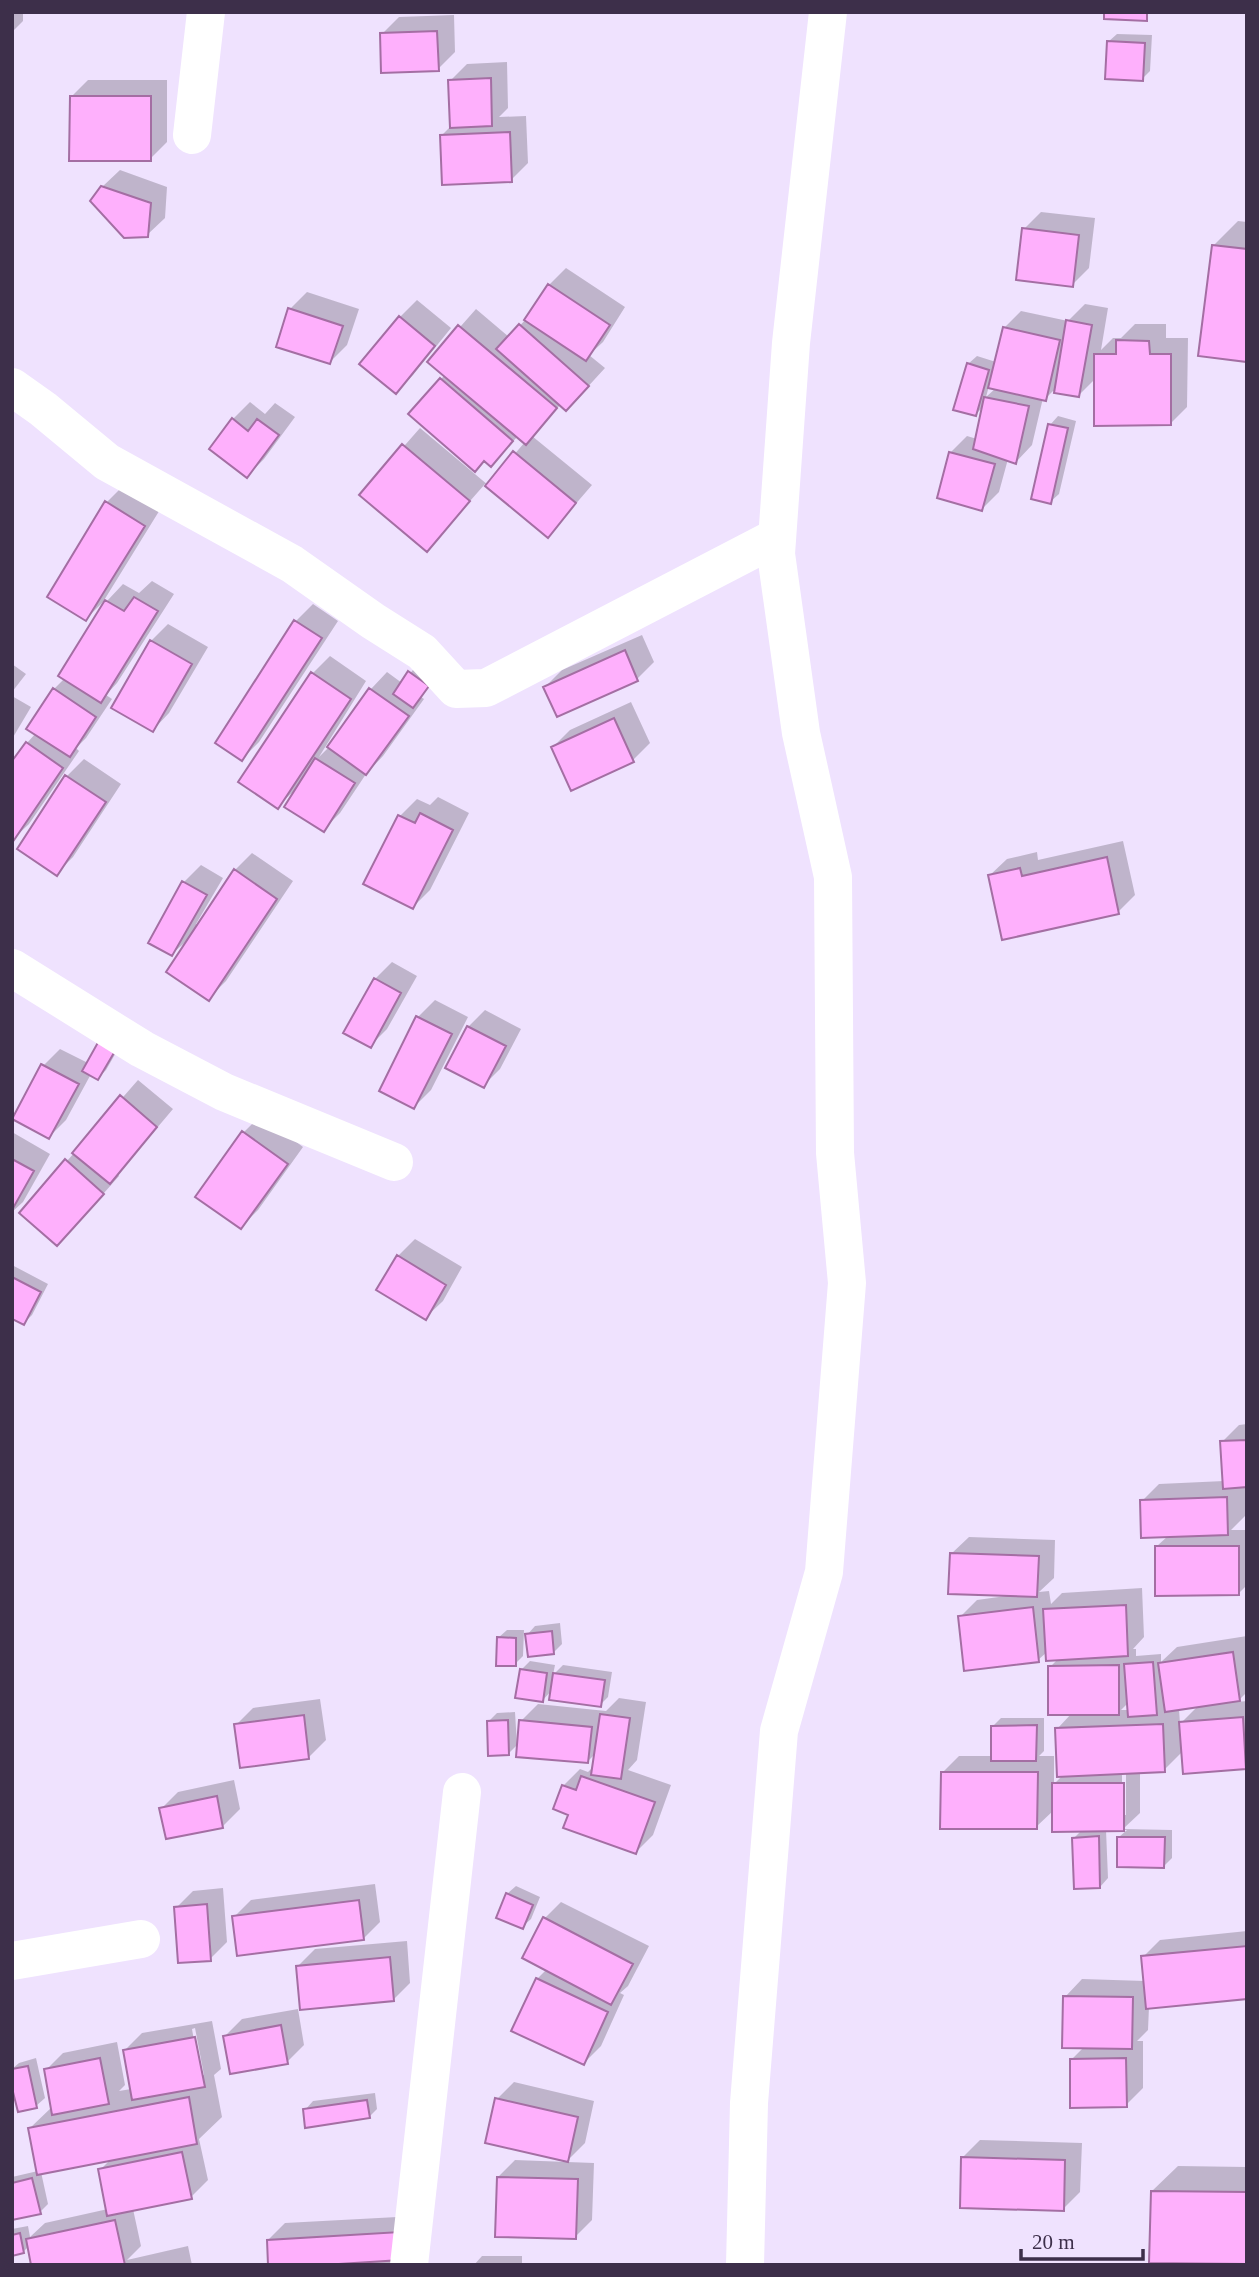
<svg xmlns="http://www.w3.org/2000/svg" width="1259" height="2277" viewBox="0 0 1259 2277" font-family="'Times New Roman',serif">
<rect width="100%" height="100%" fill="#efe2fe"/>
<path fill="#0003" fill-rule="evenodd" d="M12,12H23V21L12,32Z
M454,15L455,52L438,69L382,34L399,17Z
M1117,34L1152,35L1150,71L1142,79L1108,42Z
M507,62L508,108L499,117L526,116L528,163L511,180L441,136L451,126L450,81L467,64Z
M88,80H167V142L150,159L71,97Z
M120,170L167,187L165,218L147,235L102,187Z
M1041,212L1095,218L1089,268L1072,285L1024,229Z
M1238,221L1247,222V360L1213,246Z
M566,268L625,307L603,342L589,355L605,368L583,392L561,404L532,436L592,485L548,536L485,484L427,550L362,494L420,428L488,485L525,442L518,436L491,465L441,379L445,375L430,361L476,309L509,337L529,316L549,285Z
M307,292L359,309L347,345L330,362L290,309Z
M417,300L451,328L413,375L396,392L400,317Z
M1085,304L1108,308L1101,350L1113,338H1121L1135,324H1166V338H1188L1187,407L1170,424L1096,378L1079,395L1053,391L1045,399L1043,398L1032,445L1016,462L1008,459L999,492L982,509L950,453L967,436L977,439L984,406L976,414L968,364L977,356L996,362L1004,328L1021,311L1068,321ZM989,386L996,388L986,397Z
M250,402L265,414L275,403L295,417L264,459L247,476L233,419Z
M1058,416L1076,421L1059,494L1050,502V425Z
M124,485L161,508L103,602L86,619L107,502Z
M152,581L174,594L117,683L106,695L112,699L86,738L76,748L79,751L29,824L12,840L27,743L36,733L54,689L65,678L107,601L123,584L139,593Z
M313,604L338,621L259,742L242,759L296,621Z
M168,624L208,647L169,713L153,730L113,708L151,641Z
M642,635L654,662L637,679L545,687L562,670Z
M330,656L366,681L319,757L332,744L371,689L387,672L402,683L418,664L436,677L421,697L424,699L383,756L366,774L340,813L323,830L295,790L278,806L241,781L313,673Z
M12,664L26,674L12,692Z
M12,696L31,707L12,739Z
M631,702L650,743L633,760L553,747L570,730Z
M84,759L121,784L73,857L56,874L67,776Z
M438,797L469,813L430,890L413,907L365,883L400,816L417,799L430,805Z
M1123,841L1135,895L1118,912L989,876L1007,859L1037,852L1038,860Z
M252,853L293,881L226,981L209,998L191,937L172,954L184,882L201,865L223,878L196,924L198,926L235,870Z
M392,962L417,976L387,1029L370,1046L375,979Z
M435,1000L468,1017L431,1090L414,1107L418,1017Z
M485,1010L521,1029L500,1069L483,1086L468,1027Z
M125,1037L106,1070L98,1078L91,1074L66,1120L49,1137L43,1066L60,1049L88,1063Z
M138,1080L173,1109L118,1174L119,1176L74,1227L67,1161Z
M261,1115L303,1147L258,1210L241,1227L244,1132Z
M12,1132L50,1154L23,1202L12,1212Z
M415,1239L462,1267L443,1301L426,1317L398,1256Z
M12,1265L48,1284L32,1315L24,1323L12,1317Z
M1247,1424L1245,1516L1231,1530H1247V1585L1238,1594L1157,1546L1168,1536L1142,1501L1159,1484L1224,1481L1222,1442L1239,1425Z
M969,1537L1055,1540L1054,1578L1039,1592L1049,1591L1051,1604L1062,1593L1142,1588L1144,1637L1133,1649H1136V1656L1161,1654V1662L1177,1647L1247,1636V1692L1237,1702L1247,1701V1766L1183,1751L1164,1770L1140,1771V1813L1123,1829L1172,1830V1858L1164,1866L1119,1837L1127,1830H1106L1108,1878L1100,1887L1074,1838L1082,1830L1054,1810L1036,1827L942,1773L959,1756H992L993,1726L1001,1718H1044V1751L1039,1756H1054V1784L1063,1775L1057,1729L1072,1713L1050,1667L1059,1658L1047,1652L1038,1660L960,1617L977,1600L1006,1596L951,1554ZM1129,1702L1130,1710H1121ZM1198,1706L1180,1724L1179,1709ZM1122,1774H1126V1815H1122Z
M560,1623L562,1644L554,1652L527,1635L535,1626Z
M507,1630H524L523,1656L515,1664L498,1638Z
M530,1661L555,1665L553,1675L563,1665L612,1672L608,1697L600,1705L552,1690L542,1701L521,1670Z
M619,1698L646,1702L637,1760L628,1770L671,1785L653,1835L636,1852L571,1814L563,1786L580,1769L588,1772L594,1766L596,1753L587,1762L521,1721L538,1704L606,1711Z
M320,1699L326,1740L309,1757L236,1725L253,1708Z
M515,1712L517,1745L508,1754L489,1721L497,1713Z
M234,1780L240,1809L223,1826L161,1809L178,1792Z
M375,1884L380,1922L363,1939L234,1917L251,1900Z
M516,1886L540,1897L531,1919L522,1927L507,1894Z
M223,1888L227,1942L210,1959L176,1908L193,1891Z
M561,1902L649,1946L628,1986L620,1993L624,1995L601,2046L584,2063L537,1979L547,1969L544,1919Z
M1247,1931V1997L1149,2007L1148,2030L1137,2041H1143V2088L1126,2105L1071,2060L1085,2046L1065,1997L1082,1979L1145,1981L1143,1957L1160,1940Z
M407,1941L410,1983L393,2000L298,1966L315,1949Z
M298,2009L304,2045L287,2062L225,2036L242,2019Z
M212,2021L221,2069L214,2075L222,2117L199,2139L208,2180L191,2197L133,2209L141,2246L127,2260L188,2246L192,2265H33L29,2246L23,2252L12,2254V2229L28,2226L30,2237L45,2223L108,2209L100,2170L111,2159L41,2172L48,2204L40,2212L12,2219V2177L38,2171L30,2128L53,2106L46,2070L63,2053L117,2042L125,2085L119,2091L131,2089L125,2050L142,2033ZM195,2028L204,2075H200L192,2029Z
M36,2058L45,2098L36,2106L12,2080V2069L19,2063Z
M514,2082L594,2101L585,2143L568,2160L497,2099Z
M375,2093L377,2109L369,2117L305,2110L313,2101Z
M980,2140L1082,2143L1080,2192L1063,2209L963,2157Z
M515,2160L594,2163L592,2220L575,2237L498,2177Z
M1178,2166L1247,2167V2265H1198L1201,2262L1152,2191Z
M416,2216L418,2265H269L268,2240L285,2223Z
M482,2256H522V2265H474Z"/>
<path fill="#feb0fc" stroke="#a46ea3" stroke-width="2" d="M1104,12H1147V21L1104,19Z
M437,31L439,71L381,73L380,33Z
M1107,41L1145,43L1143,81L1105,79Z
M491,78L492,126L450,128L448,80Z
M70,96H151V161H69Z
M510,132L512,182L442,185L440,135Z
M101,186L151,203L148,237L124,238L90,201Z
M1022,228L1079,235L1073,287L1016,280Z
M1212,245L1247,249V362L1198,356Z
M548,284L610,325L586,361L524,320Z
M288,308L343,326L330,364L276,347Z
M399,316L435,346L396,394L359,364Z
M1066,320L1092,325L1079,397L1054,393Z
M519,324L589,386L566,411L496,349Z
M458,325L557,408L526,445L427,362Z
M1003,327L1060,340L1046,401L988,388Z
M1116,340L1149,341L1150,354H1171V425L1094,426V354H1116Z
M967,363L989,370L976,416L953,410Z
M440,378L513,441L491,467L484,461L475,472L408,414Z
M984,397L1029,406L1016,464L973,449Z
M232,418L248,431L257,419L279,435L247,478L209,449Z
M1048,424L1068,428L1051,504L1031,499Z
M402,444L470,501L427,552L359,495Z
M513,451L576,503L548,538L485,486Z
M949,452L995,464L982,511L937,498Z
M105,501L145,526L86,621L47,597Z
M134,597L158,611L101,703L58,676L105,600L124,611Z
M294,620L322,638L242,761L215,743Z
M150,640L192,664L153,732L111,708Z
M625,650L638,681L557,717L543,687Z
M408,671L429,686L413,708L393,694Z
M311,672L351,699L278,809L238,782Z
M53,688L96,717L70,757L26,729Z
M369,688L409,716L366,775L327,747Z
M614,718L634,762L571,791L551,747Z
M26,742L63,768L12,843V761Z
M315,758L355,783L324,832L284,807Z
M65,775L106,802L57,876L17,849Z
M420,813L453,830L413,909L363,884L398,815L415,823Z
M1107,857L1119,914L1002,940L988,875L1020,868L1022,876Z
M234,869L277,899L209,1001L166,972Z
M182,881L207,895L172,956L148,943Z
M374,978L401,993L371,1048L343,1033Z
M416,1016L452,1034L414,1109L379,1091Z
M467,1026L506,1046L484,1088L445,1068Z
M101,1037L118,1046L98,1080L82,1071Z
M41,1064L79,1084L49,1139L12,1119Z
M120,1095L157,1127L110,1184L72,1153Z
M242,1131L288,1164L241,1229L195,1197Z
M12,1159L34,1171L12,1210Z
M65,1159L104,1194L57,1246L19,1213Z
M397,1255L446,1285L426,1320L376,1290Z
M12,1277L41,1292L24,1325L12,1319Z
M1247,1440V1487L1223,1489L1220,1441Z
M1227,1497L1228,1535L1141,1538L1140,1500Z
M1155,1546H1239V1595L1155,1596Z
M950,1553L1039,1556L1037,1597L948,1594Z
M1126,1605L1128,1656L1046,1661L1043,1609Z
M1033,1607L1039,1662L964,1671L958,1616Z
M552,1631L554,1654L528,1657L525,1634Z
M497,1637L516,1638V1666H496Z
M1233,1652L1240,1701L1165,1712L1158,1663Z
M1153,1662L1157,1715L1128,1717L1124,1664Z
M1119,1665V1715H1048V1666Z
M520,1669L547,1673L543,1702L515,1698Z
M553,1673L605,1680L601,1707L549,1700Z
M600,1714L630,1718L621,1779L591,1775Z
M304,1715L309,1759L240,1768L234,1724Z
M1243,1717L1246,1769L1183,1774L1179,1722Z
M508,1720L509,1755L488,1756L487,1721Z
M519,1720L592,1727L588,1763L516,1757Z
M1163,1724L1165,1772L1057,1777L1055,1728Z
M1037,1725L1036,1761H991V1726Z
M941,1772H1038L1037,1829H940Z
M581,1776L655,1802L636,1854L563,1828L568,1815L553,1809L562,1785L576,1790Z
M1052,1783H1124V1831L1052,1832Z
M217,1796L223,1828L166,1839L159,1808Z
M1099,1836L1100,1888L1074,1889L1072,1838Z
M1117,1837H1165L1164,1868L1117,1867Z
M506,1893L533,1905L523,1929L496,1918Z
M359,1900L364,1940L237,1956L232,1916Z
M207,1904L211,1961L178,1963L174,1907Z
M543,1917L633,1964L611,2005L522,1958Z
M1247,1946V1999L1146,2009L1141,1956Z
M390,1957L394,2001L300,2010L296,1966Z
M536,1978L608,2012L584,2065L511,2031Z
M1063,1996L1133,1997L1132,2049L1062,2048Z
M281,2025L288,2064L230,2074L223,2036Z
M195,2037L205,2087L132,2100L123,2050Z
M100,2058L109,2104L52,2115L44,2069Z
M1126,2058L1127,2107L1070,2108V2059Z
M28,2066L37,2108L18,2112L12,2088V2069Z
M189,2097L197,2144L37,2175L28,2128Z
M495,2098L578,2117L568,2162L485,2143Z
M367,2100L370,2118L305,2128L303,2109Z
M182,2152L192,2199L107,2216L98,2169Z
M961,2157L1065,2160L1064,2211L960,2208Z
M497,2177L578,2179L576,2239L495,2237Z
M32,2178L41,2214L12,2220V2183Z
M1151,2191L1247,2192V2264L1149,2263Z
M115,2220L125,2265H31L26,2239Z
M400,2232L401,2260L323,2265H268L267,2240Z
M20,2233L24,2253L12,2256V2235Z"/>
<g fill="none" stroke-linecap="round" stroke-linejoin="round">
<path stroke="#fff" stroke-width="38" d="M192,135L206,12
M12,387L43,409L107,462L292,564L373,621L422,652L456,689L486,688L777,537
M12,968L142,1049L224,1092L394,1162
M12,1961L141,1939
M409,2265L462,1792"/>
<path stroke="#fff" stroke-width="38" d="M745,2265L749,2103L779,1731L824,1572L847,1283L835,1153L833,877L801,733L776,554L791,343L828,12"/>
</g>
<rect width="1259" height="2277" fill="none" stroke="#3d2f4a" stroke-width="28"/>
<path d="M1021 2249v10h122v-10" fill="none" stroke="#3d2f4a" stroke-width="3.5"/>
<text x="1032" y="2249" font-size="21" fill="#3d2f4a" stroke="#efe2fe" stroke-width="5" paint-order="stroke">20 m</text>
</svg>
